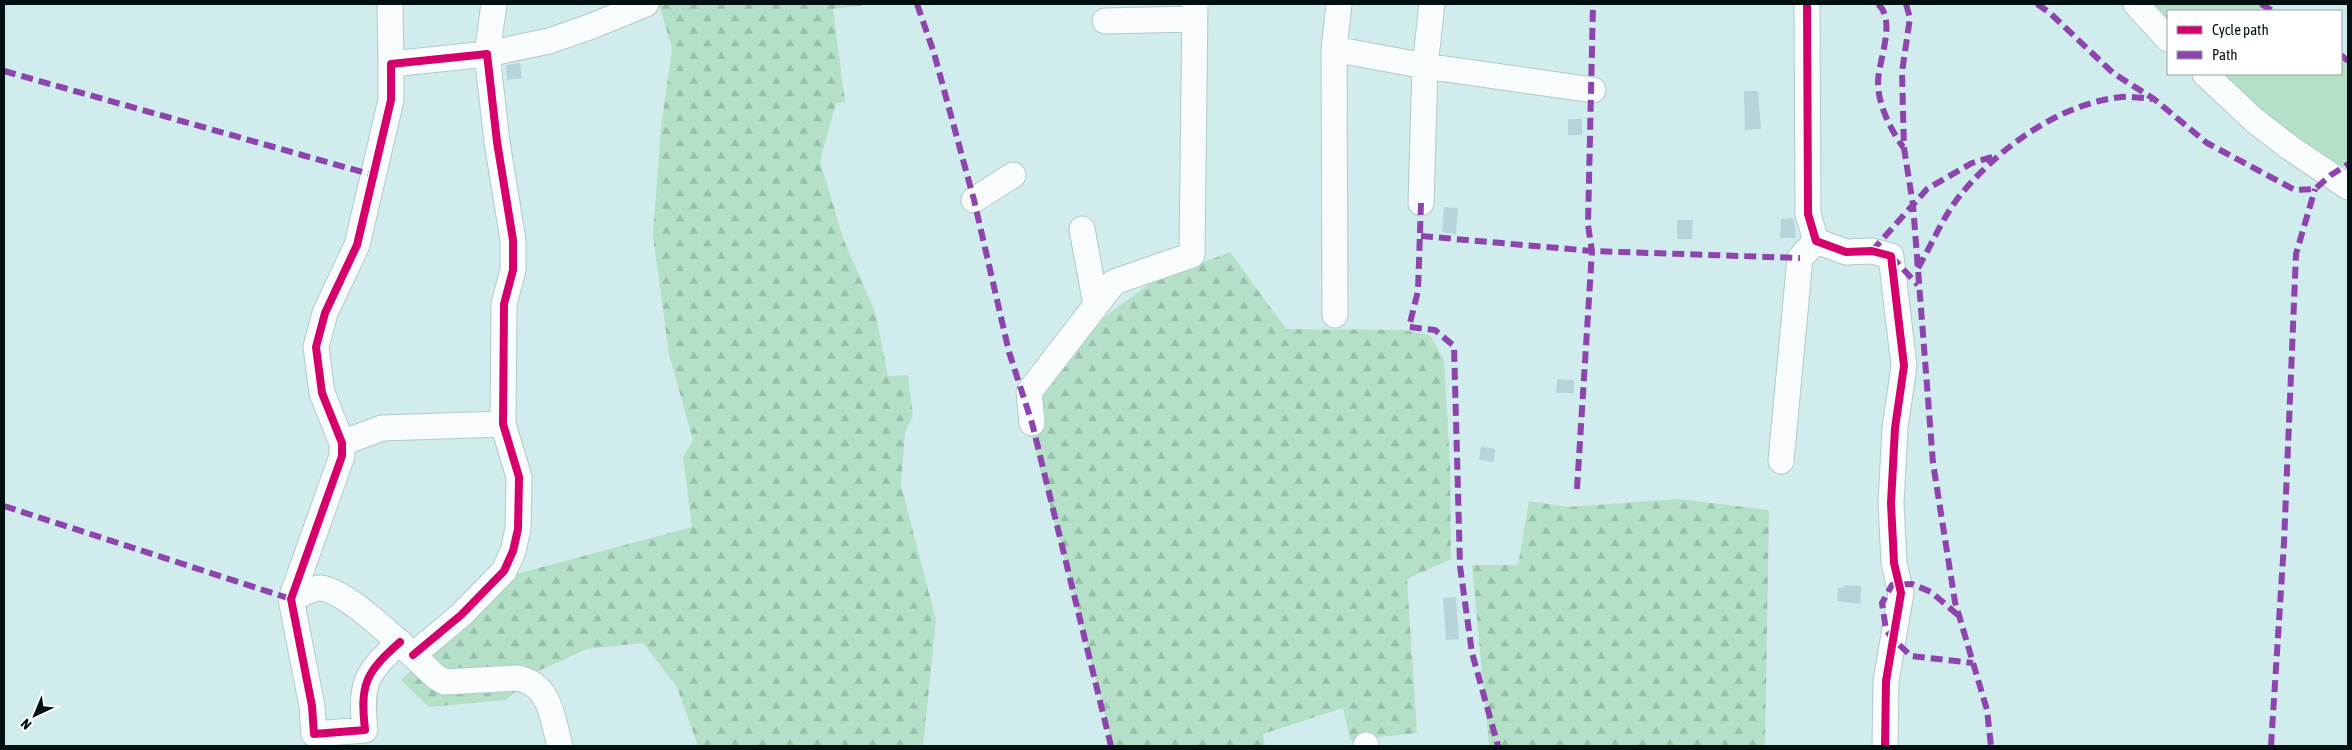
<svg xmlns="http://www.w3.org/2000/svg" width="2352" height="750" viewBox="0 0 2352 750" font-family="'Asap Condensed',sans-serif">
<defs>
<pattern id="forest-firs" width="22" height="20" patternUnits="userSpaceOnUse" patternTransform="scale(1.25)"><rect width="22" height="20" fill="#b4e0c7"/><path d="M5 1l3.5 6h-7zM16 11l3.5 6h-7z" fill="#99bfaa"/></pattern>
</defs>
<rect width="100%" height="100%" fill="#d1ecec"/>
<path fill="#b4e0c7" d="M2136,4H2261L2273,11H2168V39Z
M2341,55L2348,61V164L2331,175L2205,74H2341Z"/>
<path fill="url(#forest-firs)" d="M659,4H875L833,9L845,102L836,103L820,161L844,241L875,311L888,376L908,375L913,416L905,432L901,485L936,620L923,746H698L677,687L643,643L587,649L536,672L506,700L429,707L401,680L516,574L692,527L683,457L693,440L669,354L653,235L661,128L672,48Z
M1230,252L1286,329L1403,330L1430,335L1444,360L1450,466L1451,559L1407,579L1417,733L1350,740L1343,708L1263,734L1265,746H1113L1027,417L1102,319L1150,283Z
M1678,499L1769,510L1765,746H1489L1472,565H1518L1529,501L1568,507Z"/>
<path fill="#b7d4da" d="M520,63L522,78L507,80L506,65Z
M1744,91H1758L1761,129L1745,130Z
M1568,119H1582V135H1568Z
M1444,207L1458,208L1456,234L1442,232Z
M1794,218L1796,238H1780L1781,219Z
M1677,220H1693L1692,239H1677Z
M1557,379L1574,380V393H1556Z
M1481,446L1495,449L1494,462L1479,460Z
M1844,585L1861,586L1860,604L1837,601L1838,588L1844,587Z
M1456,597L1459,639L1446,640L1443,598Z"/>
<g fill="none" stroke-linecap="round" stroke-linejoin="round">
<g stroke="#b3c8c9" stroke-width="27">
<path id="minor" d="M390,4L391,64
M494,4L487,54L549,41L592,26L646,4
M1339,4L1334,49L1425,66L1593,90
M1807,4L1808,214L1816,241L1846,252L1872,251L1891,256L1904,366L1895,428L1891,503L1894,563L1901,593L1886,681L1885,746
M2136,4L2168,39
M1105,21L1194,19
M1334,49L1335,315
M2205,74L2254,120L2289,147L2348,187
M974,200L1013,175
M1421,203L1425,66L1432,4
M1082,229L1096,305
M1032,423L1029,392L1114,282L1192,255L1195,4
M342,443L382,428L503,424
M1781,461L1800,258L1816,241
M291,599C299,596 312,588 320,588C349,590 414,657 436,677L445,682L517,678C551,684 552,718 560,746
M400,642C365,673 360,684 365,730L314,734L312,706L291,599L342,456V443L322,393L316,347L325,313L357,245L391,100V64L487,54L497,142L513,240V270L504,304L503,424L519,477L518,529L513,551L504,571L461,615L413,655
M1366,745V746"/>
</g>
<use href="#minor" stroke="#f8fcfc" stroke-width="25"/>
<path stroke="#8e44ad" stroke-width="6" stroke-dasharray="12 6" stroke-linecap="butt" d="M917,4L934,53L974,200L1009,352L1032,423L1111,746
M1878,4C1897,21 1878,61 1878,83C1878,105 1891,130 1903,147
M1906,4L1910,18L1902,72L1904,148L1913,205L1933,463L1955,602L1987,710L1991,746
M2037,4L2050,13L2113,73L2154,99L2207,143L2295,190L2315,189L2331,175L2348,164
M2261,4L2273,11
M2341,55L2348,61
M4,71L373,175
M1421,203L1418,291L1409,327L1435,330L1454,346L1460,566L1472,653L1498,746
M1421,236L1592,251L1800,258
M1872,251L1927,189L1972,163L1998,155
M1891,256L1918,285
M1918,268C1931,246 1942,219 1958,198C1997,149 2058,104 2121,97C2131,96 2142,98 2152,99
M1577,489L1592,251L1588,225L1593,4
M4,506L291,599
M1958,615L1931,592L1912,584L1892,585L1882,603L1886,630L1893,639L1911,656L1973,663
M2271,746L2284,543L2296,254L2315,189"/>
<g stroke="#fff" stroke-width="11">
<path id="cycleway" d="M1807,4L1808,214L1816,241L1846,252L1872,251L1891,256L1904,366L1895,428L1891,503L1894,563L1901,593L1886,681L1885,746
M400,642C365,673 360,684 365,730L314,734L312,706L291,599L342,456V443L322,393L316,347L325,313L357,245L391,100V64L487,54L497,142L513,240V270L504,304L503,424L519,477L518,529L513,551L504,571L461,615L413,655"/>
</g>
<use href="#cycleway" stroke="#d6006c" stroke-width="8"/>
</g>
<rect width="2352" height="750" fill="none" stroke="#011112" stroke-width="10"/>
<rect x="2167" y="10" width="175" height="65" fill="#ffffff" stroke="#99a0a0"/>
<rect x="2177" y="26" width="25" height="8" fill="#d6006c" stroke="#99a0a0"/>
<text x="2212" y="35" font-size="15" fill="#011112">Cycle path</text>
<rect x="2177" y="51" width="25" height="8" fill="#8e44ad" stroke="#99a0a0"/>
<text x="2212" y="60" font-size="15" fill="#011112">Path</text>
<g transform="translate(35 715) rotate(224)" stroke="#ffffff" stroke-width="4" paint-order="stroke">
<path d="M0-4L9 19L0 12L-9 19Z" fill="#011112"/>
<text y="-8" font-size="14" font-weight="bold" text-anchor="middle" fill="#011112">N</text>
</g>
</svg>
